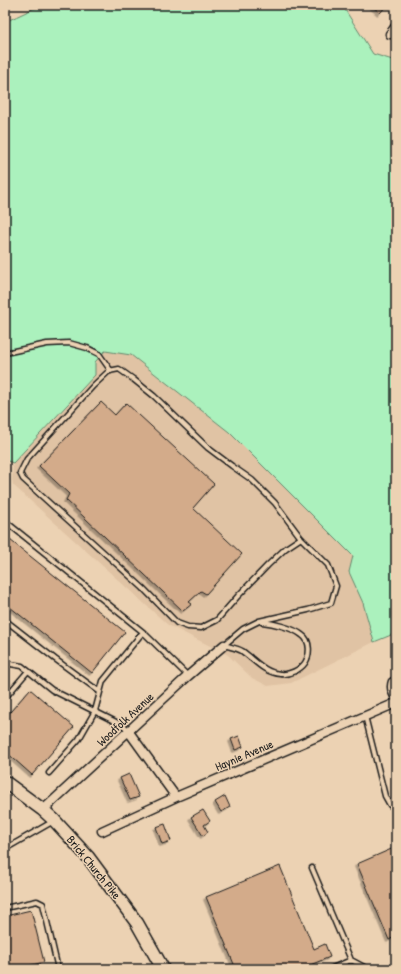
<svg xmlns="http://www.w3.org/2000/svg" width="401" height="974" viewBox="0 0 401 974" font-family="'Patrick Hand',sans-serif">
<defs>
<filter id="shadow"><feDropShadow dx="-2.5" dy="2.5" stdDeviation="0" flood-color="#0004"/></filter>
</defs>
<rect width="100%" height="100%" fill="#ecd2b3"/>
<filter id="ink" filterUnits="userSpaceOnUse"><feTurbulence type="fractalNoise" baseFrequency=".025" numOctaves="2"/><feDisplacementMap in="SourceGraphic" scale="8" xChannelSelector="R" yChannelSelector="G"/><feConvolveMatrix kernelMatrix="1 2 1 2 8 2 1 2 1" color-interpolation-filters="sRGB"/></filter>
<g filter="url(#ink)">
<path fill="#e0c3a4" d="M105,351L131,355L229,432L353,556L349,572L363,603L374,642L291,683L268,686L252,678L228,655L168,625L13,485L12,480L13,463L95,375V362Z"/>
<path fill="#abf1bd" stroke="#64866c" d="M41,5H342L373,54L396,61V633L374,642L363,603L349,572L353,556L229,432L131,355L105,351L95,362V375L13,463L5,460V22Z"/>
<path fill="#d3ab8a" stroke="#1c1c1c" filter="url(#shadow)" d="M371,5H387L380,13Z
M101,402L115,415L126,403L214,484L193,508L242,554L206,594L201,591L189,602L192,604L183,611L66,500L69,494L39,466Z
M5,536L125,632L92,673L5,603Z
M30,689L74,727L32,775L5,751V718Z
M239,736L243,747L235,750L231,739Z
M129,774L139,797L130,800L120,778Z
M225,796L230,807L221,812L215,802Z
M203,810L210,821L204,825L208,832L203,836L191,817Z
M165,824L171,841L162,844L156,827Z
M396,847V936L389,940L357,864Z
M280,866L314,949L325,944L330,957L300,969H236L206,897Z
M31,910L44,962L16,969H5V916Z"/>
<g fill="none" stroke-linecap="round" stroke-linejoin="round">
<g stroke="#1c1c1c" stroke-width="7">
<path id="service" d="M5,353L47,344L69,343L87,348L99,354L111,371
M5,521L143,632
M5,620L55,659L100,692
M224,645L243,629L259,621L308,610L331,603L336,586L328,565L301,538L275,503L252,480L232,466L208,448L154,396L133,379L119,369L109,371L93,386L27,459L20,473L23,479L57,510L143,588L177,623L188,627L201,628L217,620L238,596L268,565L286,548L301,538
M224,645C230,647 237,648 242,651C255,660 264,673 281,674C289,675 300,670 305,663C310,655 311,641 302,635C294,628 272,623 262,622
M5,663L22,666L52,690L124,726L129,731
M5,698L28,671
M396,703C392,695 388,689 391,681L396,678
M365,716L385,796L390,805L396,809
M49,773L79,739L95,711L103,681L143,632L188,676
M5,849L52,822
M312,868L351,960L368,969
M5,908L37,901L43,904L58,969
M330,969L351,960"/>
</g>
<g stroke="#1c1c1c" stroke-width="11">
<path id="minor" d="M390,34L396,26
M129,732L176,797
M43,810L188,676L224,645
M102,831L176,797L396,703"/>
</g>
<g stroke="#1c1c1c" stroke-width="15">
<path id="secondary" d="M5,782L43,810L54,820L88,857L137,923L163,969"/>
</g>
<use href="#service" stroke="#ecd2b3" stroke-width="4"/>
<use href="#minor" stroke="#ecd2b3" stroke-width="8"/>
<use href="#secondary" stroke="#ecd2b3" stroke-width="12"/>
</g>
</g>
<g text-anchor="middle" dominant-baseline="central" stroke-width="3" stroke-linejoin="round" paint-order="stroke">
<g font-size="12" fill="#1c1c1c" stroke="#ecd2b3">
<text transform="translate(125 719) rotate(-43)">Woodfolk Avenue</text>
<text transform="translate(244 755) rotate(-23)">Haynie Avenue</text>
<text transform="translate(94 867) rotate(51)">Brick Church Pike</text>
</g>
</g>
<rect width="401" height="974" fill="none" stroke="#ecd2b3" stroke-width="20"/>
<rect x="10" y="10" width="381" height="954" fill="none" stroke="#1c1c1c" stroke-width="1.5" filter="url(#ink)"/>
</svg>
